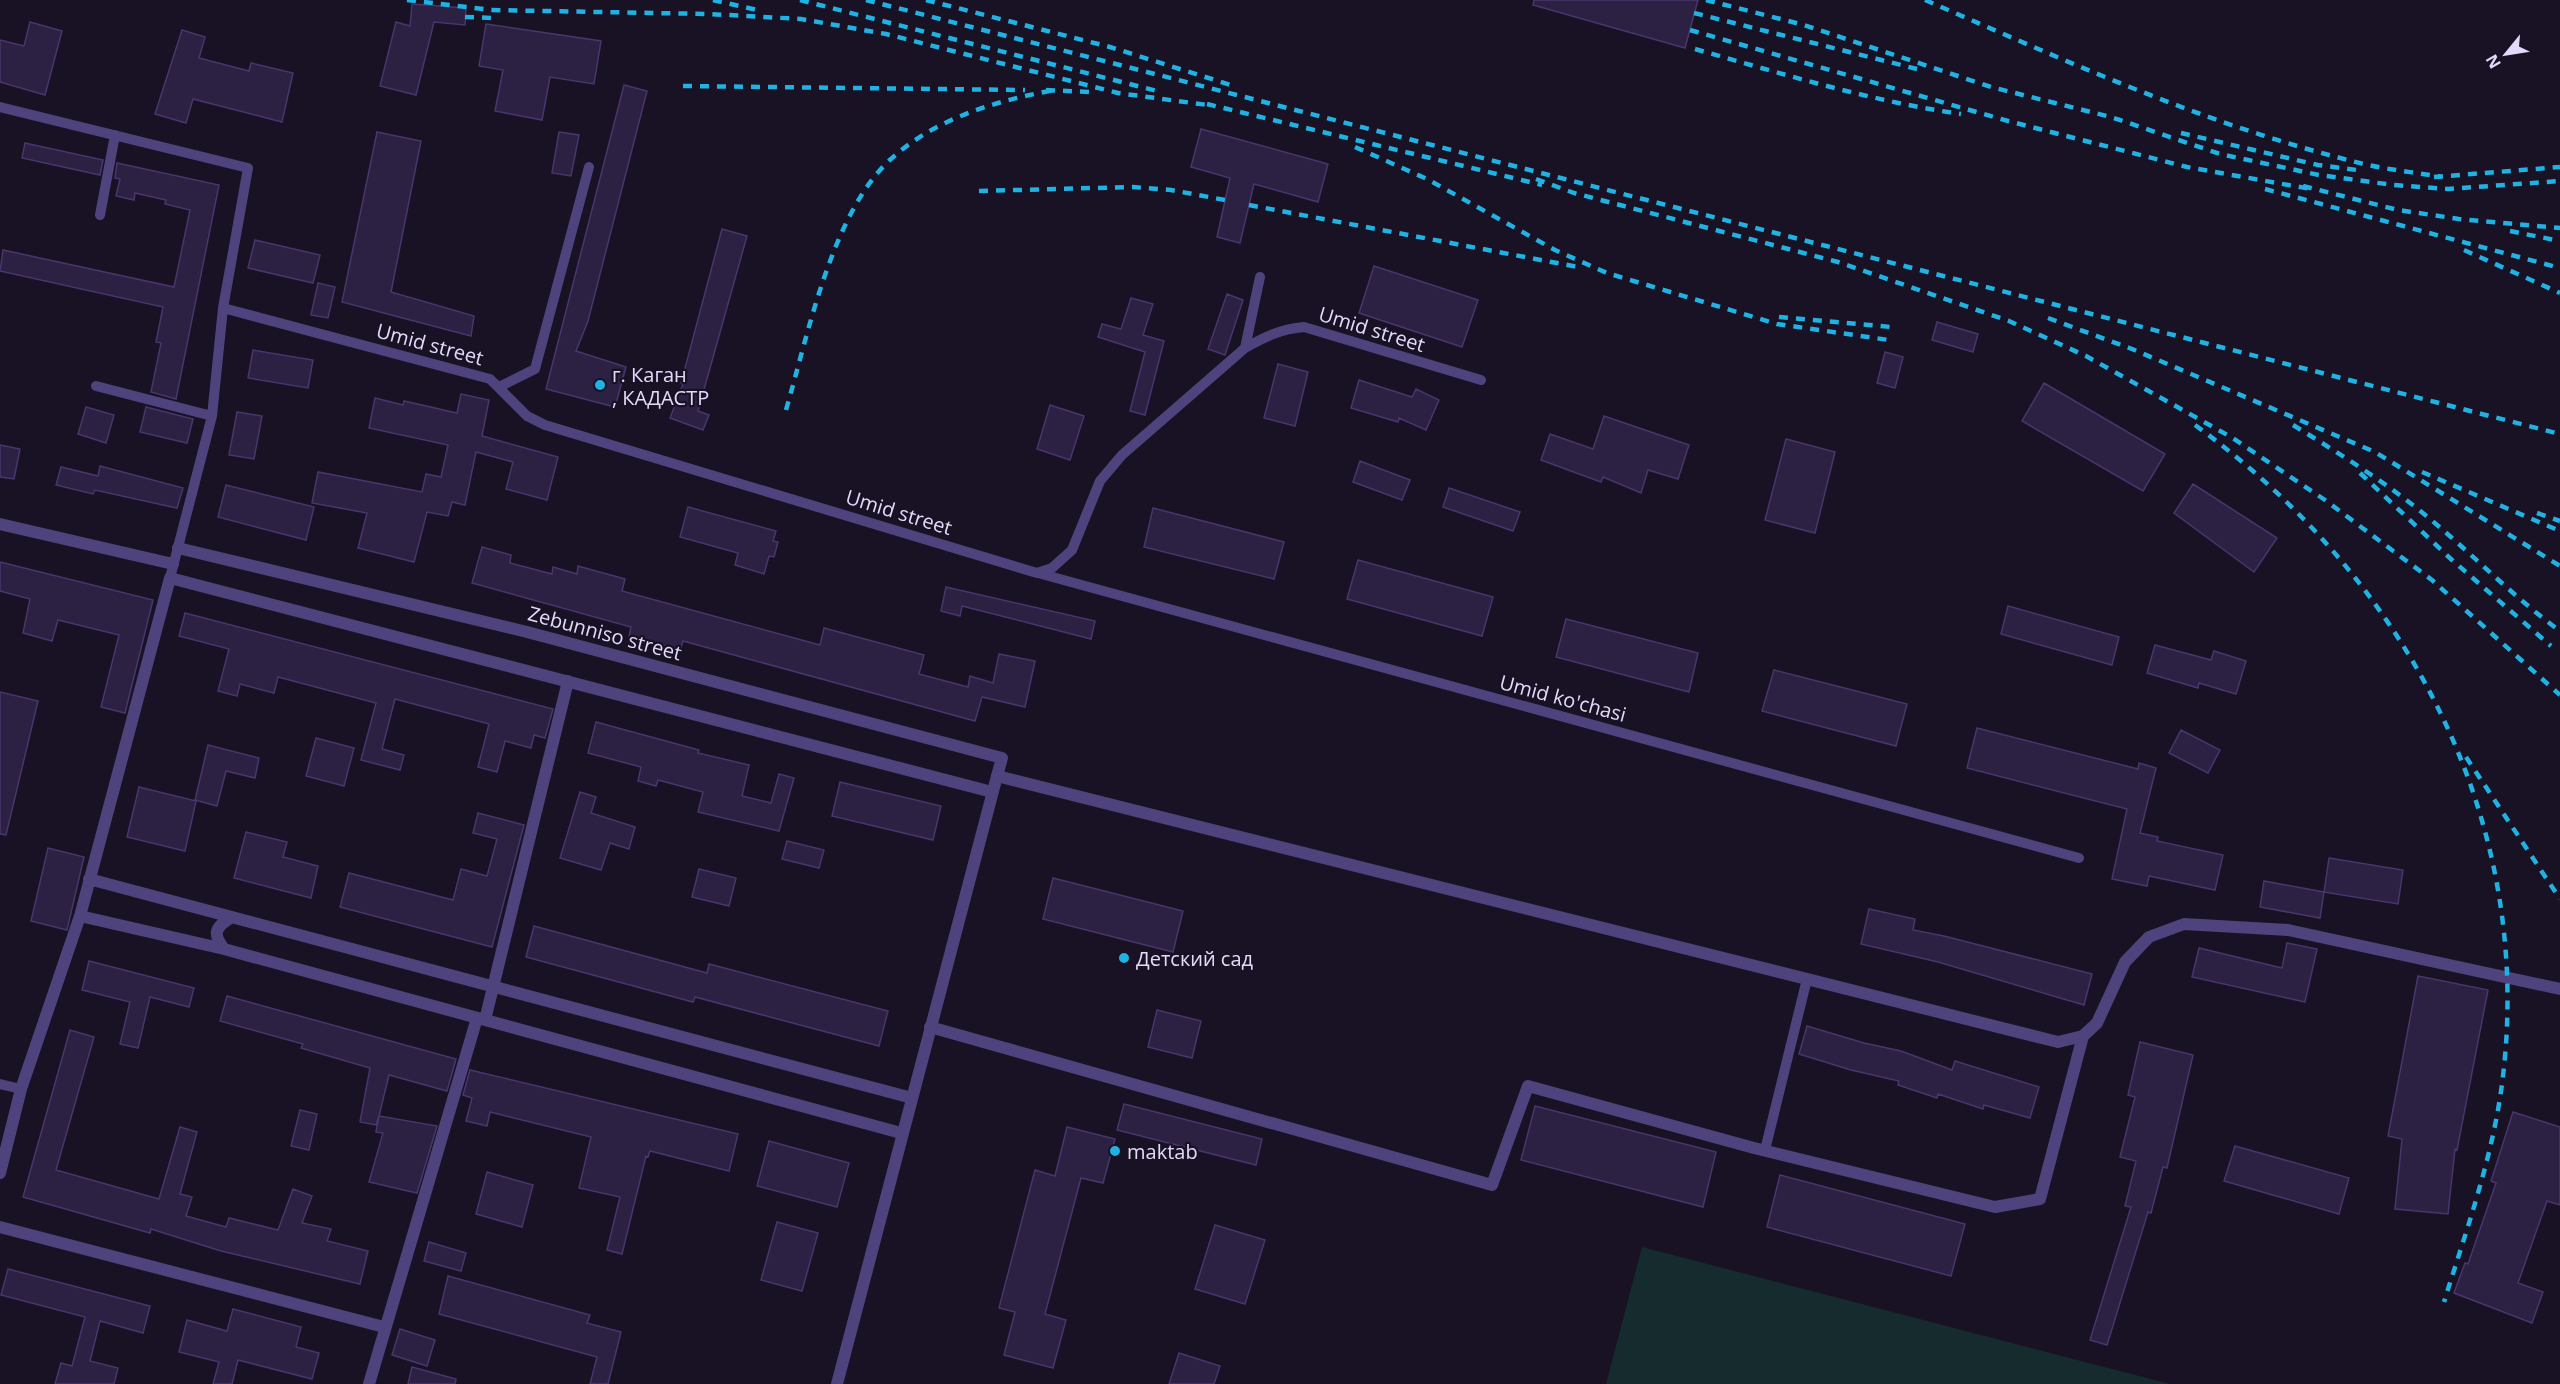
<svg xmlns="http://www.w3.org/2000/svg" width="2560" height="1384" viewBox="0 0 2560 1384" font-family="'Open Sans',sans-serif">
<rect width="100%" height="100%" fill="#181224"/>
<path fill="#162b2d" d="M1642,1247L2170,1384H1606Z"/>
<path fill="#2c2043" stroke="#48366c" stroke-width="1.5" d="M1534,0H1698L1685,48L1533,5Z
M412,4L466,8L465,25L434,22L416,95L380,86L396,22L410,26Z
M30,22L62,31L45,95L0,82V40L24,46Z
M486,24L601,41L594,84L550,77L542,120L495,111L503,70L479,66Z
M182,30L205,37L199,58L249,71L251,63L293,73L282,122L193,99L186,123L155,114Z
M624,85L647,91L588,321L576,351L626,367L615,407L546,389Z
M1201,129L1328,164L1318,202L1254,184L1240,243L1217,237L1230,178L1191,167Z
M377,132L421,141L391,292L474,316L471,336L342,302Z
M559,132L579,135L571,176L552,173Z
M25,143L103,160L100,175L22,158Z
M117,163L219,185L176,399L151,392L161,343L156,342L163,307L0,271L3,250L174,287L190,210L165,204L166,200L135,193L134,200L116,196L120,179L115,178Z
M722,229L747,236L698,411L709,415L703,430L670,418L683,384L681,383Z
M255,240L320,255L313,283L248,268Z
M1374,266L1478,300L1462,347L1359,313Z
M318,283L335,287L328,318L311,315Z
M1227,294L1243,300L1225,355L1208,349Z
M1131,298L1153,304L1143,335L1164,341L1145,415L1130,411L1145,352L1098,337L1102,324L1121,329Z
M1937,322L1978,334L1973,352L1932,340Z
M253,350L313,360L308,388L248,378Z
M1885,352L1903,357L1895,388L1877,383Z
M1278,364L1308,372L1295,426L1264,418Z
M1359,380L1412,397L1416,389L1439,400L1426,430L1399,418L1398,422L1351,408Z
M2044,383L2165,454L2143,491L2022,421Z
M461,394L489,400L482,436L558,457L547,500L506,489L513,462L476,452L465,505L452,502L448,516L427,512L414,562L358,548L367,513L312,503L318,472L422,492L426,474L441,477L448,445L369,428L375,398L403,405L404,401L457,413Z
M1050,405L1084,416L1070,460L1037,449Z
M86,407L114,415L106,443L78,434Z
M146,407L193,419L187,443L140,432Z
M237,412L262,416L254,459L229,455Z
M1604,416L1689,445L1678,479L1648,470L1641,493L1603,477L1601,482L1541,460L1550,434L1593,449Z
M1786,439L1835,452L1815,533L1765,520Z
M0,445L20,449L14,479L0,477Z
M1360,461L1410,480L1402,500L1353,482Z
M100,466L183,488L177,508L95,490L93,494L56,485L61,467L98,476Z
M2193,484L2277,538L2254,572L2174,513Z
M226,485L314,507L306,540L218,517Z
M1449,488L1520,512L1513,531L1443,507Z
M688,507L776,531L773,541L778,542L774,557L769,556L764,574L735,565L738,553L680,537Z
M1153,508L1284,542L1274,579L1144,547Z
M482,547L511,555L510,563L552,574L553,567L577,574L578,566L625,579L622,591L820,645L824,628L924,655L919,674L968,687L970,676L993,683L999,654L1035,661L1025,707L982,697L975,721L683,641L680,650L629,637L631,627L472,583Z
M1358,560L1493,597L1482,636L1347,599Z
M0,562L153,600L125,713L101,707L119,635L58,620L52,641L23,633L30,599L0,591Z
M946,587L1095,621L1091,639L962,606L960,616L941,611Z
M2008,606L2119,637L2112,665L2001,634Z
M185,613L553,709L545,738L534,735L531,748L505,741L497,772L478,767L489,724L395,699L382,749L404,755L400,770L361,760L376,703L278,677L274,693L240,684L237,696L218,691L229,649L179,636Z
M1566,619L1698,653L1689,692L1556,657Z
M2155,645L2211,660L2214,651L2246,661L2236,694L2199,683L2198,688L2147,673Z
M1774,670L1907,704L1896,746L1762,711Z
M0,692L38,701L6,835L0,834Z
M596,722L699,750L698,753L749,765L742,796L771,803L779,774L794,778L779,831L698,812L703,792L658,780L656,786L638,781L641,767L588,753Z
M1977,728L2138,769L2139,763L2156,768L2140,833L2158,837L2157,841L2223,855L2215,890L2149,876L2147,886L2112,879L2127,809L1967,768Z
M2181,730L2220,750L2208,773L2169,753Z
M316,738L354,748L344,786L306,776Z
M208,745L259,758L255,778L226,771L217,806L195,800Z
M840,782L941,806L933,840L832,816Z
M139,787L196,801L185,851L127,837Z
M580,792L596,797L591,813L635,827L629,849L610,843L601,870L560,858Z
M478,813L524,825L492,947L340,907L349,873L453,900L461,869L487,876L497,839L473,833Z
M246,832L287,842L283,857L318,866L311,898L234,878Z
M787,841L824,850L819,868L782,859Z
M48,848L84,857L67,930L31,921Z
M2329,858L2403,870L2398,904L2324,892L2320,918L2260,907L2264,881L2324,892Z
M699,869L736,878L729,906L692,897Z
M1053,878L1183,911L1173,952L1043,919Z
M1869,909L1915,919L1913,930L1944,936L2092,974L2084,1005L1938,962L1861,944Z
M534,926L707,973L709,964L888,1011L879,1046L695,997L693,1002L526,957Z
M2287,943L2317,949L2305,1002L2192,977L2199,948L2282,968Z
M89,961L194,988L189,1007L150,997L138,1048L120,1044L130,1002L82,990Z
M2418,976L2488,990L2457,1150L2455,1149L2448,1214L2395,1209L2402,1139L2388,1136Z
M227,996L456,1059L447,1091L389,1075L379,1116L437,1126L417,1193L369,1182L383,1133L376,1132L379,1116L376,1125L360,1122L370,1068L301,1048L303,1044L220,1021Z
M1157,1010L1201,1021L1192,1058L1148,1047Z
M1807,1026L1864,1043L1901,1051L1952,1070L1955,1061L2039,1087L2030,1118L1984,1105L1983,1109L1938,1094L1937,1098L1898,1085L1899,1081L1851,1070L1799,1054Z
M70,1030L94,1037L56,1170L159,1199L180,1127L197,1132L180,1194L192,1197L186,1216L226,1227L229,1218L278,1230L293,1189L312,1196L302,1223L331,1229L327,1241L368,1251L360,1284L221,1251L151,1229L150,1233L23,1197Z
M2140,1042L2193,1055L2167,1168L2163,1167L2151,1213L2148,1212L2107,1345L2090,1340L2131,1207L2125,1206L2136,1161L2120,1157L2135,1097L2128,1095Z
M470,1070L738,1134L729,1171L650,1151L648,1157L646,1156L622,1254L607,1250L620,1197L579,1188L591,1137L490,1112L487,1126L466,1121L472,1098L463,1095Z
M1124,1104L1262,1139L1256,1165L1117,1130Z
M1535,1106L1716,1152L1703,1207L1521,1160Z
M300,1110L317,1114L309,1150L291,1146Z
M2513,1112L2560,1127V1205L2547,1201L2518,1283L2543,1292L2532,1323L2454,1293L2465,1263L2468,1264L2496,1183L2491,1181Z
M1067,1127L1115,1139L1103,1183L1081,1178L1045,1314L1066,1320L1053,1368L1004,1355L1015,1312L999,1308L1035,1170L1055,1176Z
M769,1141L849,1163L837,1207L757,1186Z
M2235,1146L2349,1178L2339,1214L2224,1181Z
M487,1172L533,1185L522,1227L476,1214Z
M1780,1175L1965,1224L1951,1276L1767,1227Z
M777,1222L818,1233L802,1291L761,1280Z
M1215,1225L1265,1240L1245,1304L1195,1289Z
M429,1242L466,1253L461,1271L424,1261Z
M8,1269L150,1306L143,1333L100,1321L90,1361L118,1368L114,1384H55L61,1363L72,1366L85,1317L1,1295Z
M448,1276L590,1315L587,1323L621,1332L608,1384H590L597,1357L439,1314Z
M233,1309L301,1327L296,1347L319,1353L312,1379L238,1360L232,1384H213L219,1362L179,1352L187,1320L227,1331Z
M400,1329L435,1340L427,1366L392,1355Z
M1179,1353L1220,1366L1214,1384H1169Z
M412,1367L456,1379L455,1384H408Z"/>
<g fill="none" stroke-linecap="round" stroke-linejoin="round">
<path stroke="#4e437d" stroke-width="10" d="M0,107L248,168L223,308L212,416L170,578
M100,215L115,135
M223,308L490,379L527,416L545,425L1037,573L1052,568L1072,550L1100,481L1122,455L1245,348C1264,337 1281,329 1304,327L1481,380
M1245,348L1260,277
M96,386L212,416
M499,387L535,369L589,167
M1038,573L2079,858
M0,1084L21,1089
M1765,1150L1807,979"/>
<path stroke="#4e437d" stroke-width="12" d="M0,524L173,564
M178,548L527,632L1002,758L997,776
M89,879L912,1098
M80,916L224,949L901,1133
M224,949C212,933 215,927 232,917
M485,1020L568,681
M930,1027L1492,1185L1528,1086L1754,1148L1995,1207L2040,1199L2083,1036
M0,1173L21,1089L80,916L170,578L992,792
M0,1227L384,1327
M369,1384L477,1018"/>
<path stroke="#4e437d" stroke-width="12" d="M837,1384L997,776L2058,1042L2083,1036L2097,1023L2125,962L2149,937L2184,924L2288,930L2560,989"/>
<path stroke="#1fb2e2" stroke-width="4.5" stroke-dasharray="9 8" stroke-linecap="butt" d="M407,0L491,10L709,14L801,19L886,34L1118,93L1215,106
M713,0L757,10
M800,0L1157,91
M866,0L2560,434
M926,0L1110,47L1234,86
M1706,0L1804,25L1991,87L2111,117L2220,154L2319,175L2393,185L2448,189L2560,181
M1925,0C2064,60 2204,124 2352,161C2381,169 2412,172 2442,177
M1694,13L1921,70
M465,17L494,18
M1690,30L2008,121L2187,167L2311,189
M1695,49C1783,74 1870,101 1961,114
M683,86L1025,90
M1046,90L1091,92
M1207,104L1542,185
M2181,133L2318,165L2357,170
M1355,147L1427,179L1555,250L1607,273L1777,324L1889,340
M2434,177L2560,167
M1536,179L1574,193L1838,262L2009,321L2086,356L2231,437L2325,500L2432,580L2560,695
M2303,186L2398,210L2459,219L2560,228
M2265,189L2560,268
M979,191L1133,187L1171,190L1225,200
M1249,205L1578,267
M2510,231L2560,241
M2464,250L2560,293
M1779,317L1891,327
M2048,318L2132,349L2375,452L2560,566
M786,410C808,335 832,212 891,159C936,118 996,101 1054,90
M2195,425C2403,576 2534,815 2503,1076C2494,1154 2467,1228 2444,1302
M2293,425C2335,451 2376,476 2414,506C2465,546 2508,593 2560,631
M2422,472L2560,531
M2360,473L2452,560L2551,646
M2537,513L2560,521
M2466,757L2560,899"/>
</g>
<g fill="#1fb2e2" stroke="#181224" stroke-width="2">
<circle cx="600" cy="385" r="6"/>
<circle cx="1124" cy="958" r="6"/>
<circle cx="1115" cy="1151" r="6"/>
</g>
<g text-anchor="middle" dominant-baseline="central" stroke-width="4.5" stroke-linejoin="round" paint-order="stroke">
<g font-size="20" fill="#e2dafa" stroke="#181224">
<text transform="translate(1372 329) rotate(17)">Umid street</text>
<text transform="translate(430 344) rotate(15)">Umid street</text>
<text transform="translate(899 512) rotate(17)">Umid street</text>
<text transform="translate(605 633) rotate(15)">Zebunniso street</text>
<text transform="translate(1563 698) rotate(15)">Umid ko'chasi</text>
</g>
<g font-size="20" fill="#e2dafa" stroke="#181224" text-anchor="start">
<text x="612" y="374">г. Каган<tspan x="612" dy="23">, КАДАСТР</tspan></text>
<text x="1136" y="958">Детский сад</text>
<text x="1127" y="1151">maktab</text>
</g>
</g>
<g transform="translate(2506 54) rotate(240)" stroke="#181224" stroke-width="4.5" paint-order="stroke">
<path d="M0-4.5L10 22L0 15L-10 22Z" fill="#e2dafa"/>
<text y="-9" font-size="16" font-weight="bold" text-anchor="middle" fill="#e2dafa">N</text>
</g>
</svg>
